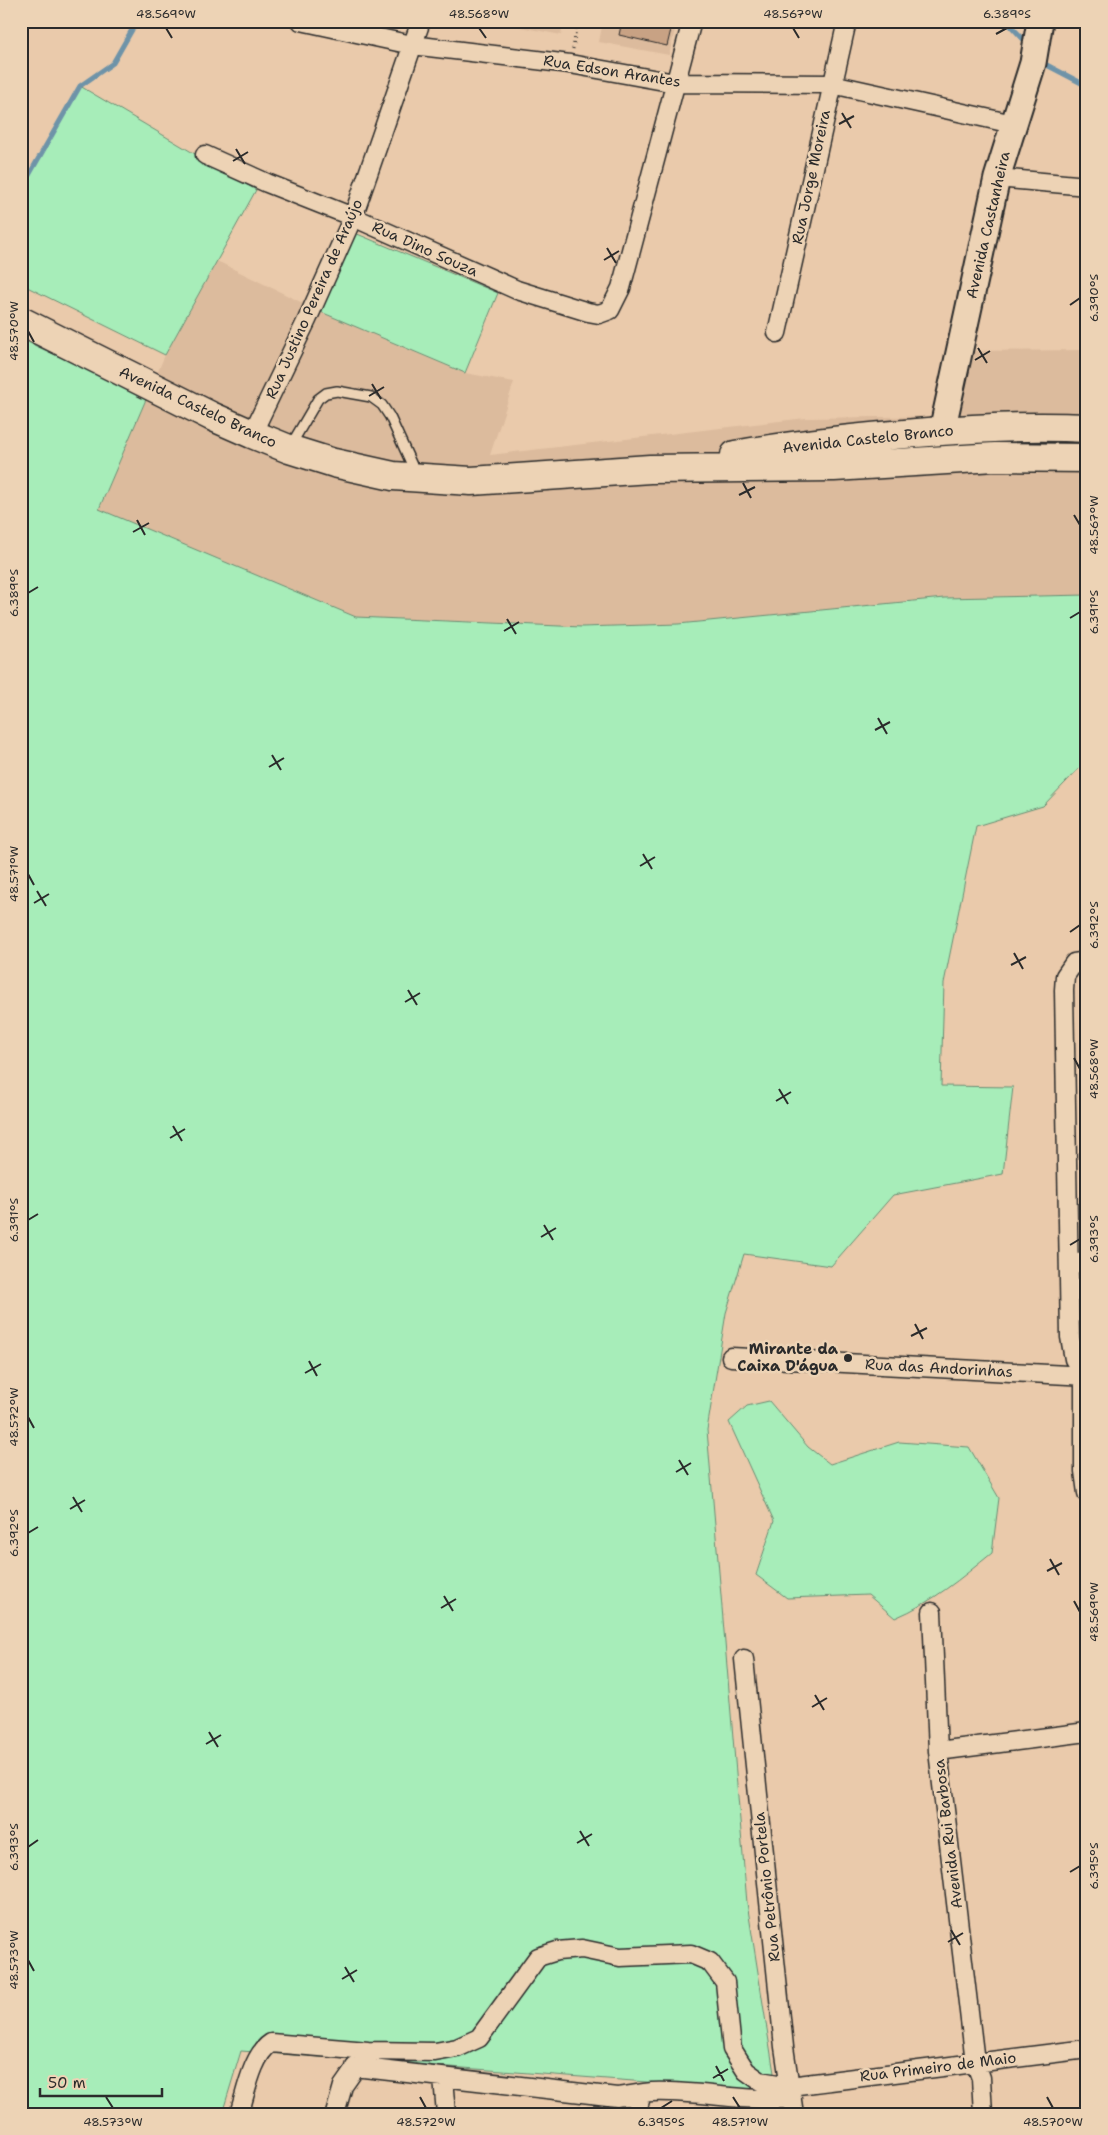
<svg xmlns="http://www.w3.org/2000/svg" width="1108" height="2135" viewBox="0 0 1108 2135" font-family="'Shantell Sans',sans-serif">
<rect width="100%" height="100%" fill="#eacaab"/>
<filter id="ink" filterUnits="userSpaceOnUse"><feTurbulence type="fractalNoise" baseFrequency=".02" numOctaves="2"/><feDisplacementMap in="SourceGraphic" scale="10" xChannelSelector="R" yChannelSelector="G"/><feConvolveMatrix kernelMatrix="1 2 1 2 8 2 1 2 1" color-interpolation-filters="sRGB"/></filter>
<g filter="url(#ink)">
<path fill="#dcbb9d" d="M490,21H564L561,35Z
M603,21H677L669,55L599,42Z
M217,261L321,312L445,365L465,373L514,382L490,455L806,418L954,416L968,351L1087,350V595L944,598L678,624L582,627L356,617L99,509L165,355Z"/>
<path fill="#a7edb9" stroke="#698c72" d="M80,86L256,190L165,355L21,284V189Z
M355,233L498,293L465,373L321,312Z
M21,339L147,397L99,509L356,617L582,627L678,624L944,598L1087,595V760L1043,806L976,826L944,983L941,1086L1013,1087L1003,1174L893,1195L831,1266L744,1254L726,1313L707,1430L747,1903L777,2092L241,2051L222,2114H21Z
M769,1401L808,1447L830,1464L899,1442L969,1447L999,1498L992,1553C960,1579 933,1602 895,1618L868,1595L787,1598L756,1575L774,1521L729,1422L747,1406Z"/>
<g fill="none" stroke-linecap="round" stroke-linejoin="round">
<path stroke="#6e93a8" stroke-width="5" d="M1002,21L1009,24L1027,43
M1041,62L1087,86
M21,189L80,86L113,63L137,21"/>
</g>
<path fill="#c8a284" stroke="#2b2b2b" d="M622,21H673L667,46L619,35Z"/>
<g fill="none" stroke-linecap="round" stroke-linejoin="round">
<g stroke="#2b2b2b" stroke-width="12">
<path id="lane" d="M291,445L318,399L326,393L337,391L371,397L382,405L390,417L416,474"/>
</g>
<g stroke="#2b2b2b" stroke-width="21">
<path id="street" d="M301,21L412,45L570,64L675,83L832,84L1013,124
M205,155L267,183L353,217L517,290L588,312L599,314L610,310L621,288L692,21
M997,178L1087,186
M777,333L847,21
M252,434L307,320L353,217L421,21
M1087,961L1074,963L1065,976L1064,990L1070,1337L1074,1359L1084,1375V1471L1087,1493
M1069,1265L1087,1261
M731,1357L1087,1376
M932,1612L938,1751L975,2062L981,2078L983,2114
M744,1659L784,2047L794,2114
M938,1751L1087,1732
M355,2067L617,2097C628,2096 640,2093 652,2092C698,2090 746,2103 792,2098
M443,2078L446,2114
M239,2114C246,2093 252,2055 271,2043L368,2051L435,2052L457,2048L479,2038L538,1957L557,1951L582,1949L620,1957L691,1954L710,1962L725,1982L732,2049L746,2071L760,2081L790,2086L1087,2049
M335,2114L343,2086L362,2059
M636,2114L642,2094"/>
</g>
<g stroke="#2b2b2b" stroke-width="29">
<path id="secondary" d="M942,431L997,178L1033,63L1040,21"/>
</g>
<g stroke="#2b2b2b" stroke-width="31">
<path id="primary" d="M21,321L211,416L252,434L289,449L334,463L393,476L471,481L650,469L834,467L995,457L1087,458
M735,455C796,444 855,438 916,433C973,428 1030,425 1087,428"/>
</g>
<path stroke="#2b2b2b" stroke-width="3" stroke-dasharray="1 4" stroke-linecap="butt" d="M573,49L577,21"/>
<use href="#lane" stroke="#edd3b5" stroke-width="9"/>
<use href="#street" stroke="#edd3b5" stroke-width="18"/>
<use href="#secondary" stroke="#edd3b5" stroke-width="25"/>
<use href="#primary" stroke="#edd3b5" stroke-width="28"/>
</g>
</g>
<path fill="none" stroke="#2b2b2b" stroke-width="2" d="M166,28L172,38M479,28L486,38M793,28L799,38M996,34L1007,28M842,113L851,128M839,124L854,116M236,149L245,164M233,161L248,152M607,248L616,263M604,260L619,251M1070,305L1080,298M28,331L34,342M978,348L987,363M975,360L990,351M372,384L381,399M369,396L384,387M743,483L751,498M739,495L755,487M1074,515L1080,525M137,520L145,535M133,532L149,523M28,593L38,587M1070,618L1080,612M507,619L516,634M504,631L519,622M878,718L887,734M875,730L890,722M272,755L281,770M269,767L284,758M643,854L652,869M640,866L655,857M28,874L34,885M37,891L46,906M34,903L49,894M1070,932L1080,925M1014,953L1023,969M1011,965L1026,957M408,990L417,1005M405,1002L420,993M1074,1058L1080,1069M779,1089L788,1104M776,1101L791,1092M173,1126L182,1141M170,1138L185,1129M28,1220L38,1214M544,1225L553,1240M541,1237L556,1228M1070,1245L1080,1239M915,1324L923,1339M911,1336L927,1328M309,1361L317,1376M305,1373L321,1364M28,1417L34,1428M679,1460L688,1475M676,1472L691,1463M73,1497L82,1512M70,1509L85,1500M28,1533L38,1527M1050,1559L1059,1575M1047,1571L1062,1563M444,1596L453,1611M1074,1601L1080,1612M441,1608L456,1599M815,1695L824,1710M812,1707L827,1698M209,1732L218,1747M206,1744L221,1735M580,1831L589,1846M577,1843L592,1834M28,1847L38,1840M1070,1872L1080,1866M951,1930L960,1945M948,1942L963,1933M28,1960L34,1971M345,1967L354,1982M342,1979L357,1970M716,2066L724,2081M713,2078L728,2069M106,2097L113,2108M420,2097L426,2108M733,2097L740,2108M1047,2097L1053,2108M661,2108L672,2101"/>
<circle fill="#2b2b2b" stroke="#edd3b5" stroke-width="2" cx="848" cy="1358" r="5"/>
<g text-anchor="middle" dominant-baseline="central" stroke-width="5" stroke-linejoin="round" paint-order="stroke">
<g font-size="15" fill="#2b2b2b" stroke="#edd3b5">
<text transform="translate(612 71) rotate(9)">Rua Edson Arantes</text>
<text transform="translate(811 177) rotate(-78)">Rua Jorge Moreira</text>
<text transform="translate(988 225) rotate(-77)">Avenida Castanheira</text>
<text transform="translate(425 249) rotate(24)">Rua Dino Souza</text>
<text transform="translate(314 299) rotate(-66)">Rua Justino Pereira de Araújo</text>
<text transform="translate(198 407) rotate(25)">Avenida Castelo Branco</text>
<text transform="translate(868 439) rotate(-6)">Avenida Castelo Branco</text>
<text transform="translate(939 1368) rotate(3)">Rua das Andorinhas</text>
<text transform="translate(948 1834) rotate(-97)">Avenida Rui Barbosa</text>
<text transform="translate(767 1887) rotate(-96)">Rua Petrônio Portela</text>
<text transform="translate(938 2067) rotate(-7)">Rua Primeiro de Maio</text>
</g>
<g font-size="15" font-weight="bold" fill="#2b2b2b" stroke="#edd3b5" text-anchor="end">
<text x="838" y="1349">Mirante da<tspan x="838" dy="17">Caixa D'água</tspan></text>
</g>
</g>
<rect width="1108" height="2135" fill="none" stroke="#edd3b5" stroke-width="55"/>
<path d="M40 2088v8h122v-8" fill="none" stroke="#2b2b2b" stroke-width="2.5"/>
<text x="48" y="2088" font-size="15" fill="#2b2b2b" stroke="#edd3b5" stroke-width="4" paint-order="stroke">50 m</text>
<rect x="28" y="28" width="1052" height="2080" fill="none" stroke="#2b2b2b" stroke-width="2"/>
<g font-size="12" text-anchor="middle" fill="#2b2b2b">
<text x="166" y="18">48.569°W</text>
<text x="479" y="18">48.568°W</text>
<text x="793" y="18">48.567°W</text>
<text x="1007" y="18">6.389°S</text>
<text transform="translate(1094 298) rotate(-90)" y="4">6.390°S</text>
<text transform="translate(14 331) rotate(-90)" y="4">48.570°W</text>
<text transform="translate(1094 525) rotate(-90)" y="4">48.567°W</text>
<text transform="translate(14 593) rotate(-90)" y="4">6.389°S</text>
<text transform="translate(1094 612) rotate(-90)" y="4">6.391°S</text>
<text transform="translate(14 874) rotate(-90)" y="4">48.571°W</text>
<text transform="translate(1094 925) rotate(-90)" y="4">6.392°S</text>
<text transform="translate(1094 1069) rotate(-90)" y="4">48.568°W</text>
<text transform="translate(14 1220) rotate(-90)" y="4">6.391°S</text>
<text transform="translate(1094 1239) rotate(-90)" y="4">6.393°S</text>
<text transform="translate(14 1417) rotate(-90)" y="4">48.572°W</text>
<text transform="translate(14 1533) rotate(-90)" y="4">6.392°S</text>
<text transform="translate(1094 1612) rotate(-90)" y="4">48.569°W</text>
<text transform="translate(14 1847) rotate(-90)" y="4">6.393°S</text>
<text transform="translate(1094 1866) rotate(-90)" y="4">6.395°S</text>
<text transform="translate(14 1960) rotate(-90)" y="4">48.573°W</text>
<text x="113" y="2126">48.573°W</text>
<text x="426" y="2126">48.572°W</text>
<text x="661" y="2126">6.395°S</text>
<text x="740" y="2126">48.571°W</text>
<text x="1053" y="2126">48.570°W</text>
</g>
</svg>
